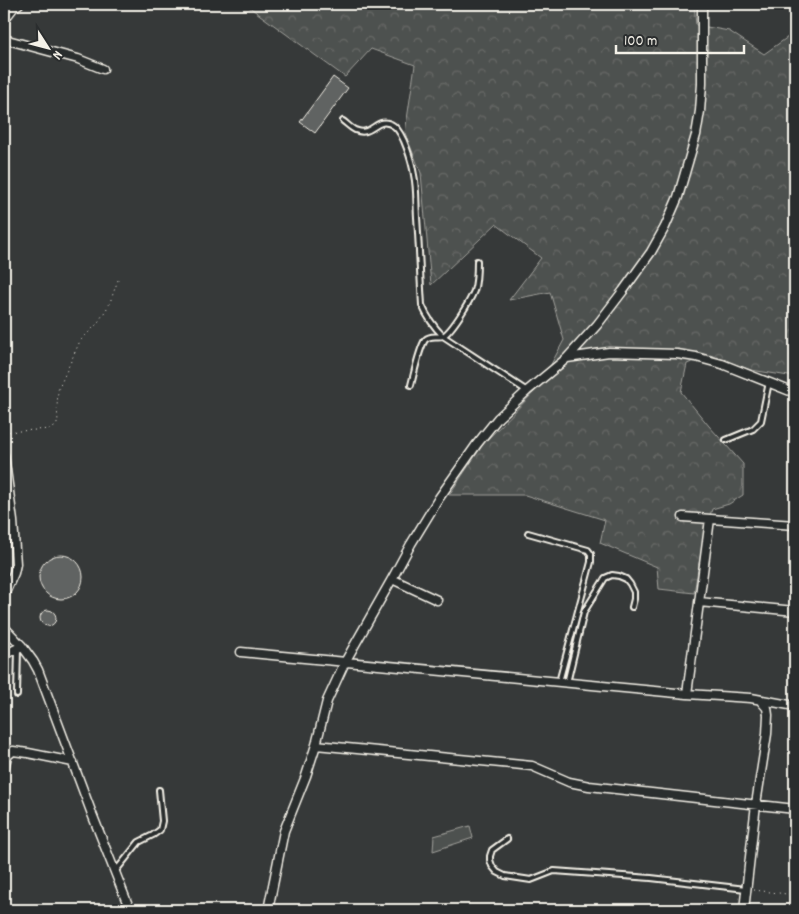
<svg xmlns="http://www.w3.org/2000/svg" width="799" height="914" viewBox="0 0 799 914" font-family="Dekko,sans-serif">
<defs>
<pattern id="forest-crowns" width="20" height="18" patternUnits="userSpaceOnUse" patternTransform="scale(1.25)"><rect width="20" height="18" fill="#4e514f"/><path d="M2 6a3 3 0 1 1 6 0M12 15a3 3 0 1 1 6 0" fill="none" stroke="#686a68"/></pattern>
</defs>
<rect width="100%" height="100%" fill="#363939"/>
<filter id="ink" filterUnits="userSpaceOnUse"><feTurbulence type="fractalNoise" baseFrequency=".02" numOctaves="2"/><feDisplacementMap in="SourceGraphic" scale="10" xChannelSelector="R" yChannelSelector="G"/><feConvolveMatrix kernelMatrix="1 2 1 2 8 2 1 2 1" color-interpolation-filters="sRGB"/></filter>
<g filter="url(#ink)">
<path fill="url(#forest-crowns)" stroke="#a1a19c" d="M245,4H694L696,25L729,31L764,54L795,32V377L751,370L710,355L687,364L681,392L709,426L743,464V495L729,504L712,509L704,535L694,593L659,589L657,567L600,543L605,520L525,495H449L484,443L539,387L564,340L550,292L509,300L541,258L496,224L431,285L421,173L405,133L415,65L371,49L345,77Z"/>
<path fill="#4e514f" stroke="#a1a19c" d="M470,826L473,838L433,851L434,836Z"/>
<path fill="#616362" stroke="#f4f1e8" d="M333,77L348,88L315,133L300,122Z
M39 577a22 22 0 1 1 44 0a22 22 0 1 1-44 0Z
M40 618a8 8 0 1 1 16 0a8 8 0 1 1-16 0Z"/>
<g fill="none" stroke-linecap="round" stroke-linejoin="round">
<g stroke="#f4f1e8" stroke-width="8">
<path id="lane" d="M343,121C347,124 351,128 355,130C373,138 376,114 394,126C404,134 412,162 414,175C417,188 416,203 417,217C419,246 420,275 422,305C427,317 433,326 443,336L527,391
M411,385C414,374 419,349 425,340C431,334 437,338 443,336C452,331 470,301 474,291C477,282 477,271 477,261
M726,440L753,429L761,421L769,382
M528,533L588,550L591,554V562L559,682
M567,683L584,612L605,578L612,575L619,576L626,579L630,584L634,592V599L632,607
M17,695L18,648
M507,839L492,850L490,856V860L492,866L497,872L505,876L531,880L554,871L651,878L746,889
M115,872L139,842L153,835L160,830L162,821L159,790"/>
</g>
<g stroke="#f4f1e8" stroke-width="11">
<path id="street" d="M4,20L14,7L19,4
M4,39L78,59L103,69
M567,358L609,352L677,354L696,357L722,364L795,393
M4,455L13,521L16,564L14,573L4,595
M683,517L795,525
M392,579L437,600
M699,602L795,611
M4,627L22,646L33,661L38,670L92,814L130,910
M241,652L687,694L751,698L795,706
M4,655L22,646
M687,694L710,519
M316,745L532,766L569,782L589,786L795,809
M4,769L7,756L13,751L28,753L73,762
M268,910L284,831L306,776L316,745L327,701L345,662L392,579L411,544L439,498L477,444L498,418L527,391L567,358L597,325L623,291L651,252L665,227L678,197L696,135L700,111L702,84V4
M744,910L756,804L767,734L768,715L767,708L760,700"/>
</g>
<path stroke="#f4f1e8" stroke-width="1" stroke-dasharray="1 4" stroke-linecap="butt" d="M4,432L51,429L56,426L58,421L57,407L58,390L80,341L97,324L109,305L118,280
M754,890L795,895"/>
<use href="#lane" stroke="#2a2d2e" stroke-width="4"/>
<use href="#street" stroke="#2a2d2e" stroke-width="8"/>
</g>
</g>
<rect width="799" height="914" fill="none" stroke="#2a2d2e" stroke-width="20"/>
<rect x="10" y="10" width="779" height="894" fill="none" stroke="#f4f1e8" stroke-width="2" filter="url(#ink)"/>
<g transform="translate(48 48) rotate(126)" stroke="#2a2d2e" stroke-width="4" paint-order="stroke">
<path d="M0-4L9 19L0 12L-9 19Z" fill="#f4f1e8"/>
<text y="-8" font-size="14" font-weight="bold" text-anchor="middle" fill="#f4f1e8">N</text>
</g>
<path d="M616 45v8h128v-8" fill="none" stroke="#f4f1e8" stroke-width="2.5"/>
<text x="624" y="45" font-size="15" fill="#f4f1e8" stroke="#2a2d2e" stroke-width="4" paint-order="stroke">100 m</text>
</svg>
